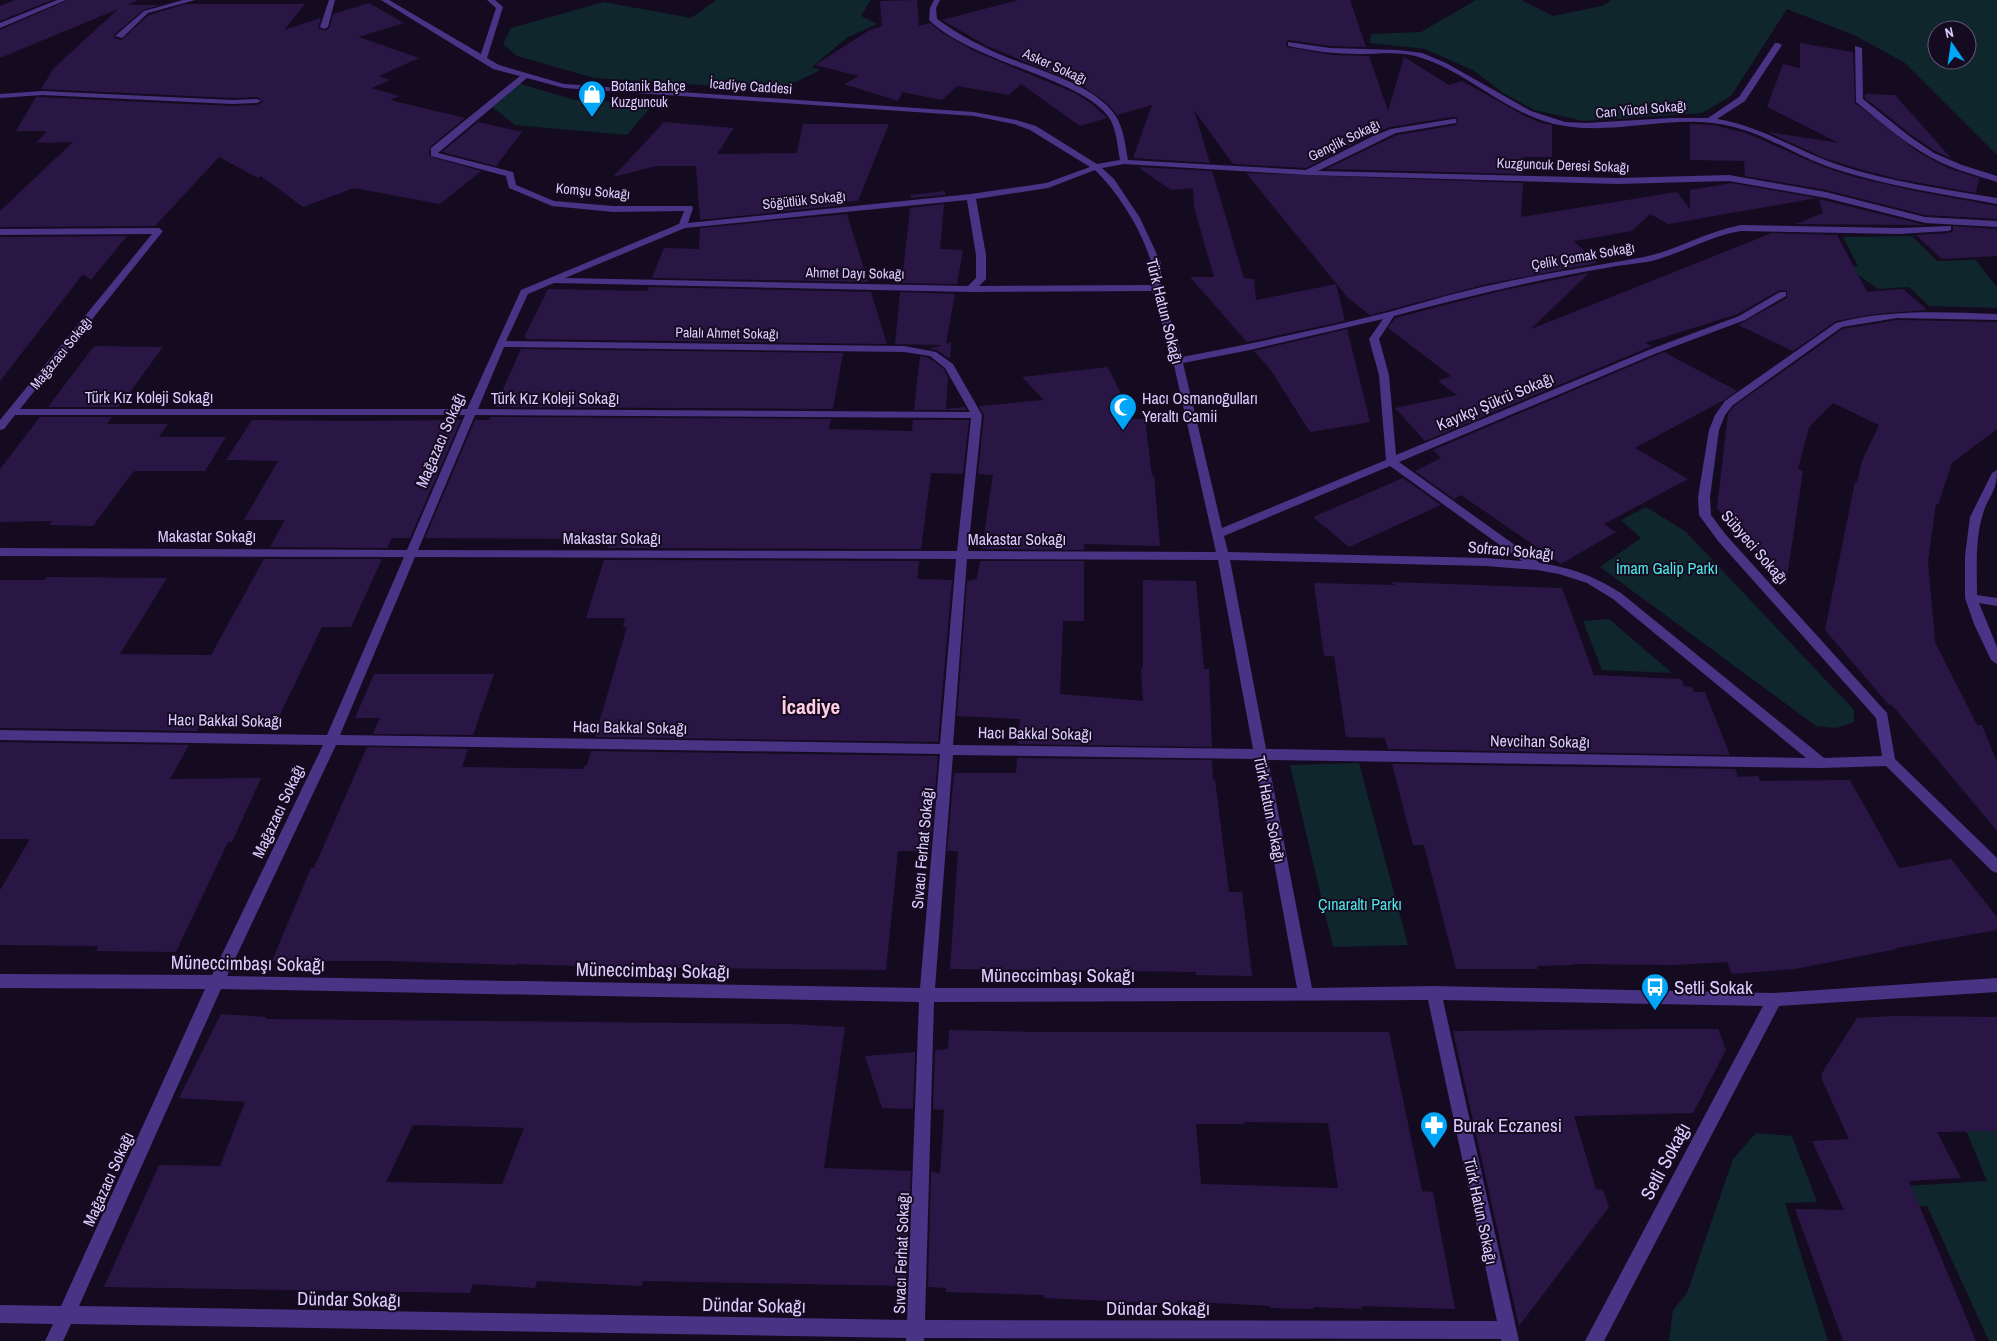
<svg xmlns="http://www.w3.org/2000/svg" width="1997" height="1341" viewBox="0 0 1997 1341" font-family="'Archivo Narrow',sans-serif">
<rect width="100%" height="100%" fill="#140b21"/>
<path fill="#0e262c" fill-rule="evenodd" d="M716,0H871L861,16L877,24L848,37L812,67L821,70L779,90L594,78L517,56L503,44L511,28L604,2L691,18Z
M1476,0H1521L1553,16L1602,6L1611,0H1997V155L1905,63L1856,36L1787,9L1731,96L1702,113L1584,121L1534,110L1503,93L1473,70L1425,49L1370,43L1371,34L1421,32ZM1937,30H1967V60H1937Z
M518,83L574,100L654,103L627,135L515,125L487,103Z
M1912,236L1937,261L1976,260L1997,287V308L1929,306L1909,287L1878,289L1855,273L1796,267L1858,266L1843,237Z
M1646,507L1685,531L1854,710V722L1836,728L1816,726L1600,567L1641,538L1621,520Z
M1609,619L1672,673L1602,670L1583,621Z
M1359,763L1408,945L1333,947L1290,765Z
M1964,1067L1997,1132V1341H1989L1927,1206H1843L1837,1190L1987,1181L1940,1068Z
M1756,1133L1792,1136L1817,1202L1785,1203L1828,1341H1669L1673,1310L1687,1293L1733,1159Z"/>
<path fill="#2a1644" fill-rule="evenodd" d="M15,0H52L0,21V6Z
M68,0H138L128,5H160L143,10L114,35V38L121,40L149,15L186,4H305L284,30L321,18L318,28L325,31L330,27L333,14L369,3L404,23L359,37L419,58L379,76L390,80L372,88L399,96L390,100L465,118L430,147L429,156L481,171L440,204L354,188L303,207L261,176L258,178L219,157L155,226L0,227V211L73,142L36,143L47,131H16L36,97L232,106L257,105L263,102L257,97L232,98L41,89L54,68L118,9L0,58V30Z
M917,0L919,26L930,23L941,32L974,51L1075,93L1092,104L1107,118L1080,126L1021,84L1009,95L957,86L942,100L902,92L898,101L844,84L859,76L815,65L868,31L882,26L880,1Z
M1018,0H1350L1366,47L1330,46L1288,40L1286,42L1287,47L1332,55L1369,56L1388,111L1404,57L1449,85L1462,81L1525,116L1541,123L1552,125V157H1524L1523,174L1326,169L1397,135L1456,125L1457,118L1453,117L1390,127L1372,134L1306,168L1233,164L1194,110L1210,163L1133,158L1152,105L1117,115L1107,103L1081,85L987,46L942,20Z
M1800,43L1853,52L1855,103L1918,152L1948,168L1979,178L1976,193L1898,179L1859,169L1824,158L1768,132L1839,143L1767,107L1783,64L1800,68Z
M1865,94L1895,95L1951,158L1935,151L1910,134L1865,98Z
M478,122L522,132L496,166L442,152Z
M664,122L734,128L717,154L797,153L803,124H889L858,201L844,202L845,205L700,220L696,166H656L613,177Z
M1690,124L1713,125L1746,133L1821,166L1854,177L1915,191L1997,206V219L1925,215L1826,190L1745,176L1744,161L1690,160Z
M1138,167L1212,171L1244,278L1254,279L1256,300L1336,284L1345,321L1247,342L1190,277H1214L1194,207L1193,188L1171,190Z
M1246,173L1523,183L1521,217L1677,192L1690,209V190L1731,183L1817,198L1668,224L1650,214L1632,231L1574,241L1597,263L1487,284L1370,315L1348,298Z
M945,191V195L911,198V195Z
M1819,199L1925,225H1928L1796,224L1823,213Z
M944,204L940,249L963,250L957,284L902,283L910,208Z
M847,214L868,282L652,278L664,248L699,249L700,228Z
M1953,226L1997,229V256L1942,259L1916,235L1949,233L1953,231Z
M1772,233L1837,235L1867,292L1903,289L1927,310L1875,314L1836,321L1793,351L1738,325L1787,298V291L1780,290L1738,314L1645,343L1652,346L1425,441L1395,408L1457,395L1438,381L1451,376L1388,328L1395,318L1500,291L1589,273L1531,329Z
M127,236L91,280L83,274L0,381V237Z
M649,287L871,292L887,344L525,339L527,337H524L548,289L647,291Z
M900,292L955,294L946,344L951,342L950,359L937,350L929,349L942,345L895,344Z
M1897,320L1997,322V429L1952,463L1938,505L1936,504L1928,561L1935,642L1977,725H1982L1997,762V831L1891,704L1889,705L1825,630L1855,482L1857,483L1862,461L1879,425L1833,403L1809,427L1798,469L1803,471L1786,584L1717,508L1728,414L1734,406L1843,329Z
M1347,329L1370,422L1310,432L1270,369L1254,351Z
M94,346L163,347L119,407H48Z
M521,349L843,353L833,409L495,407Z
M1664,352L1737,391L1724,400L1635,448L1688,479L1604,524L1616,532L1561,564L1461,495L1454,499L1415,471L1441,458L1433,450Z
M920,356L929,358L944,369L948,377L946,409L965,407L967,410H914Z
M1108,367L1133,419H1145L1152,476H1154L1160,546L1084,544V550L982,549L993,475L978,474L984,415L979,406L1044,400L1022,377Z
M40,417H112L107,424H168L159,437H226L205,471H135L132,473L93,526L49,525L52,521L0,522V469Z
M491,417L831,419L829,429L912,431L913,420H969L963,474L931,473L921,549L607,548L610,539L425,538L475,420H489Z
M252,420L347,421L461,420L410,538H392L387,548L270,547L285,520H244L278,461L226,460Z
M1403,478L1441,505L1349,547L1313,517Z
M264,559H382L351,627H322L276,723L202,722L197,731L0,728V580H45L47,577L167,578L120,654L211,655Z
M604,560L919,561L917,579L952,580L938,742L595,737L627,627H623L625,618H586Z
M980,561H1084V621H1063L1060,694L1143,701L1141,668H1143V580L1196,581L1204,669H1209L1212,747L1018,744L1020,719L957,716L967,581L977,579Z
M1391,582L1562,588L1594,675L1681,679L1684,686L1692,687L1694,692H1705L1730,755L1388,749L1385,738L1346,737L1334,656H1324L1314,583L1395,585Z
M374,674H494L473,735L373,734L380,718H355Z
M0,742L189,745L170,779L261,778L232,842H228L176,952L96,951L98,946L0,945V890L30,839H0Z
M367,747L468,749L462,767L583,769L585,765H587L591,751L938,756L930,851H898L886,970L606,967L516,964L515,965L388,961H272L311,868H314Z
M1017,758L1212,760L1213,779H1215L1229,892H1242L1252,976L1196,975V972L950,969L958,851H947L954,773H1016Z
M1392,764L1735,769L1738,777L1758,776L1760,781L1850,780L1899,868L1951,859L1997,917V930L1896,948L1897,949L1795,969L1732,974L1727,962L1674,965L1572,964L1573,965L1537,966L1538,969H1456L1424,845H1413Z
M221,1014L267,1017L265,1019L791,1024L845,1027L824,1168L911,1171L906,1286L643,1281L642,1286L537,1281L535,1288L473,1284L470,1293L104,1287L159,1165L220,1166L245,1102L179,1098ZM413,1125L524,1128L502,1184L386,1182Z
M1894,1016L1997,1017V1131L1937,1132L1961,1178L1909,1181L1976,1341H1843L1795,1209L1844,1210L1812,1141L1849,1139L1822,1080V1073L1857,1018Z
M1648,1029H1718L1726,1050L1693,1113L1574,1116L1596,1189L1603,1190L1609,1207L1519,1326L1453,1031Z
M949,1030L1039,1032H1389L1422,1191L1433,1192L1455,1309L1362,1306V1309L1313,1307V1309L1270,1308V1306L1177,1301V1304L1044,1298V1295L946,1292V1288L928,1287L931,1172L940,1173L944,1110L933,1109L935,1050L948,1049ZM1244,1122L1328,1123L1338,1188L1201,1184L1196,1124H1244Z
M915,1052L913,1109L882,1108L865,1056Z"/>
<g fill="none" stroke-linecap="round" stroke-linejoin="round">
<path fill="#483384" fill-rule="evenodd" d="M57,0H66L0,28V23Z
M183,0H195L148,13L122,38L115,36L144,11Z
M329,0H335L328,27L324,29L320,27Z
M381,0H389L481,54L496,8L487,0H495L503,7L487,58L499,65L564,84L974,112L1016,120L1036,126L1097,164L1120,160C1117,146 1117,128 1108,116C1097,102 1080,93 1064,86C1024,67 960,50 929,20L930,8L934,0H940L936,8L937,19C958,34 980,46 1004,56C1038,70 1094,84 1115,115C1124,128 1125,145 1128,160L1306,170L1373,136L1391,129L1453,119H1456V123L1396,133L1318,171L1617,178L1729,175L1826,192L1925,217L1997,221V227L1925,223L1826,198L1729,181L1617,184L1307,175L1124,164L1102,168L1114,179L1140,218L1161,263V288L1182,357C1251,344 1320,329 1389,312C1415,305 1440,297 1466,291C1524,276 1585,268 1644,257C1678,250 1707,231 1741,225L1899,228L1951,226V230L1948,231L1899,234L1741,231C1709,236 1680,255 1647,262C1634,264 1620,265 1606,268C1535,280 1464,297 1394,316L1379,339L1389,375L1396,455L1651,349L1739,316L1780,292H1786V296L1745,320L1657,353L1399,462L1540,563C1573,568 1593,576 1621,593L1824,758L1882,756L1876,718L1718,541L1699,515L1698,497L1709,430L1715,415L1725,401L1836,323C1889,309 1942,312 1997,314V320L1897,318L1842,327L1733,405L1725,415L1719,430L1710,497L1711,515L1726,535L1887,713L1895,759L1997,858V873L1992,871L1886,766L1821,768L1268,760L1312,988L1434,986L1774,993L1997,978V992L1779,1006L1604,1341H1585L1763,1006L1443,1000L1519,1341H1501V1339L924,1338V1341H906V1338L71,1324L63,1341H45L53,1324L0,1323V1305L61,1306L205,989L0,988V974L212,975L323,745L0,740V730L327,735L404,557L0,556V548L407,550L465,415H15L4,429L0,430V420L152,234L0,235V229L159,228L163,231L20,409H467L521,290L679,224L684,211L613,212L552,206L509,188L506,176L431,156V148L520,76L493,69ZM527,78L564,88L974,116L1014,124L1030,130L1090,167L1046,183L971,194L688,223L693,208L692,206H613L554,201L516,185L513,172L438,153ZM1095,170C1117,191 1143,232 1151,262C1153,269 1151,278 1151,285L979,286L986,279V255L976,199L1048,188ZM967,200L976,255V278L968,286L565,278L685,228ZM554,283L970,292L1152,291L1173,361L1216,552L968,551L982,415L953,364L936,352L904,346L506,341L528,294ZM1383,319L1369,339L1379,375L1386,460L1222,528L1183,363L1250,350ZM504,347L904,352L930,356L945,368L970,412L478,409ZM475,415L971,418L957,551L418,550ZM1390,466L1522,561L1486,558L1228,552L1224,536ZM415,557L956,559L940,744L340,735ZM967,559L1218,560L1253,749L953,745ZM1230,560L1486,566L1537,570L1559,574L1587,583L1613,599L1806,758L1266,749ZM336,745L940,754L920,988L227,976ZM953,755L1255,759L1297,988H935ZM221,989L919,1002L907,1320L79,1306ZM1428,1000L1497,1321L925,1320L934,1002Z
M1288,42L1330,48L1398,50L1422,53L1446,63L1531,111L1565,122L1586,123L1671,118H1708L1739,97L1775,43H1778L1782,45L1745,101L1717,119C1761,126 1797,151 1839,165C1890,182 1944,189 1997,198V204C1943,194 1887,186 1835,169C1800,158 1769,136 1734,127C1678,112 1621,135 1565,126C1510,118 1471,73 1419,57C1400,51 1379,54 1359,54C1335,54 1312,51 1288,46Z
M1855,46L1862,48L1863,99L1909,136L1934,153L1962,165L1997,176V182C1979,176 1959,171 1942,163C1910,148 1883,124 1856,102Z
M42,91L232,100L257,99L261,101L257,103L232,104L42,95L0,98V94Z
M1997,470C1997,494 1987,497 1982,517C1975,541 1977,570 1977,595L1997,598V606L1979,603L1997,647V664L1991,660L1974,624L1965,598V556L1970,517L1992,473Z"/>
</g>
<defs>
<g id="shop-pin" transform="scale(1.4375)"><path d="M0 17L-7.5 6A9.5 9.5 0 1 1 7.5 6Z" fill="#00a6f7" stroke="#140b21"/><path d="M-5-2.5h2.3a2.7 3.5 0 0 1 5.4 0H5L5.5 6h-11ZM-1.5-2.5h3a1.5 2.3 0 0 0-3 0Z" fill="#fff"/></g>
<g id="mosque-pin" transform="scale(1.4375)"><path d="M0 17L-7.5 6A9.5 9.5 0 1 1 7.5 6Z" fill="#00a6f7" stroke="#140b21"/><path d="M3.5-4.9A6 6 0 1 0 3.5 4.9A5 5 0 1 1 3.5-4.9Z" fill="#fff"/></g>
<g id="bus-pin" transform="scale(1.4375)"><path d="M0 17L-7.5 6A9.5 9.5 0 1 1 7.5 6Z" fill="#00a6f7" stroke="#140b21"/><path d="M-5-6H5V4H4V6H2V4H-2V6H-4V4H-5ZM-3.5-4V0h7V-4ZM-3.5 1.2v1.5H-2V1.2ZM2 1.2v1.5H3.5V1.2Z" fill="#fff"/></g>
<g id="pharmacy-pin" transform="scale(1.4375)"><path d="M0 17L-7.5 6A9.5 9.5 0 1 1 7.5 6Z" fill="#00a6f7" stroke="#140b21"/><path d="M-2-6h4v4h4v4h-4v4h-4v-4h-4v-4h4Z" fill="#fff"/></g>
</defs>
<g fill-rule="evenodd">
<use href="#shop-pin" x="592" y="94"/>
<use href="#mosque-pin" x="1123" y="407"/>
<use href="#bus-pin" x="1655" y="987"/>
<use href="#pharmacy-pin" x="1434" y="1125"/>
</g>
<g text-anchor="middle" dominant-baseline="central" stroke-width="4" stroke-linejoin="round" paint-order="stroke">
<g font-size="14" fill="#dcf" stroke="#140b21">
<text transform="translate(1055 66) rotate(24)">Asker Sokağı</text>
<text transform="translate(751 86) rotate(4)">İcadiye Caddesi</text>
<text transform="translate(1641 109) rotate(-5)">Can Yücel Sokağı</text>
<text transform="translate(1344 140) rotate(-26)">Gençlik Sokağı</text>
<text transform="translate(1563 165) rotate(2)">Kuzguncuk Deresi Sokağı</text>
<text transform="translate(593 191) rotate(5)">Komşu Sokağı</text>
<text transform="translate(804 200) rotate(-6)">Söğütlük Sokağı</text>
<text transform="translate(1583 256) rotate(-10)">Çelik Çomak Sokağı</text>
<text transform="translate(855 273) rotate(1)">Ahmet Dayı Sokağı</text>
<text transform="translate(727 333) rotate(1)">Palalı Ahmet Sokağı</text>
<text transform="translate(61 353) rotate(-51)">Mağazacı Sokağı</text>
</g>
<g font-size="14" fill="#dcf" stroke="#140b21" text-anchor="start">
<text x="611" y="86">Botanik Bahçe<tspan x="611" dy="16">Kuzguncuk</tspan></text>
</g>
<g font-size="16" fill="#dcf" stroke="#140b21">
<text transform="translate(1165 311) rotate(76)">Türk Hatun Sokağı</text>
<text x="149" y="397">Türk Kız Koleji Sokağı</text>
<text x="555" y="398">Türk Kız Koleji Sokağı</text>
<text transform="translate(1495 401) rotate(-23)">Kayıkçı Şükrü Sokağı</text>
<text transform="translate(440 440) rotate(-67)">Mağazacı Sokağı</text>
<text x="207" y="536">Makastar Sokağı</text>
<text x="612" y="538">Makastar Sokağı</text>
<text x="1017" y="539">Makastar Sokağı</text>
<text transform="translate(1755 547) rotate(49)">Sübyeci Sokağı</text>
<text transform="translate(1511 550) rotate(5)">Sofracı Sokağı</text>
<text transform="translate(225 720) rotate(1)">Hacı Bakkal Sokağı</text>
<text transform="translate(630 727) rotate(1)">Hacı Bakkal Sokağı</text>
<text transform="translate(1035 733) rotate(1)">Hacı Bakkal Sokağı</text>
<text transform="translate(1540 741) rotate(1)">Nevcihan Sokağı</text>
<text transform="translate(1270 809) rotate(79)">Türk Hatun Sokağı</text>
<text transform="translate(278 811) rotate(-65)">Mağazacı Sokağı</text>
<text transform="translate(922 848) rotate(-85)">Sıvacı Ferhat Sokağı</text>
<text transform="translate(108 1179) rotate(-66)">Mağazacı Sokağı</text>
<text transform="translate(1481 1211) rotate(78)">Türk Hatun Sokağı</text>
<text transform="translate(901 1253) rotate(-88)">Sıvacı Ferhat Sokağı</text>
</g>
<g font-size="16" fill="#dcf" stroke="#140b21" text-anchor="start">
<text x="1142" y="398">Hacı Osmanoğulları<tspan x="1142" dy="18">Yeraltı Camii</tspan></text>
</g>
<g font-size="16" fill="#4fe8e4" stroke="#140b21">
<text x="1667" y="568">İmam Galip Parkı</text>
<text x="1360" y="904">Çınaraltı Parkı</text>
</g>
<g font-size="19" fill="#dcf" stroke="#140b21">
<text transform="translate(248 963) rotate(1)">Müneccimbaşı Sokağı</text>
<text transform="translate(653 970) rotate(1)">Müneccimbaşı Sokağı</text>
<text x="1058" y="975">Müneccimbaşı Sokağı</text>
<text transform="translate(1665 1161) rotate(-62)">Setli Sokağı</text>
<text transform="translate(349 1299) rotate(1)">Dündar Sokağı</text>
<text transform="translate(754 1305) rotate(1)">Dündar Sokağı</text>
<text x="1158" y="1308">Dündar Sokağı</text>
</g>
<g font-size="19" fill="#dcf" stroke="#140b21" text-anchor="start">
<text x="1674" y="987">Setli Sokak</text>
<text x="1453" y="1125">Burak Eczanesi</text>
</g>
<g font-size="21" font-weight="bold" fill="#ffcee2" stroke="#140b21">
<text x="811" y="706">İcadiye</text>
</g>
</g>
<g transform="translate(1952 45) rotate(347)"><circle r="24" fill="#140b21" stroke="#64587a"/>
<path d="M0-4L9 19L0 12L-9 19Z" fill="#00a6f7"/>
<text y="-8" font-size="14" font-weight="bold" text-anchor="middle" fill="#ddccff">N</text>
</g>
</svg>
